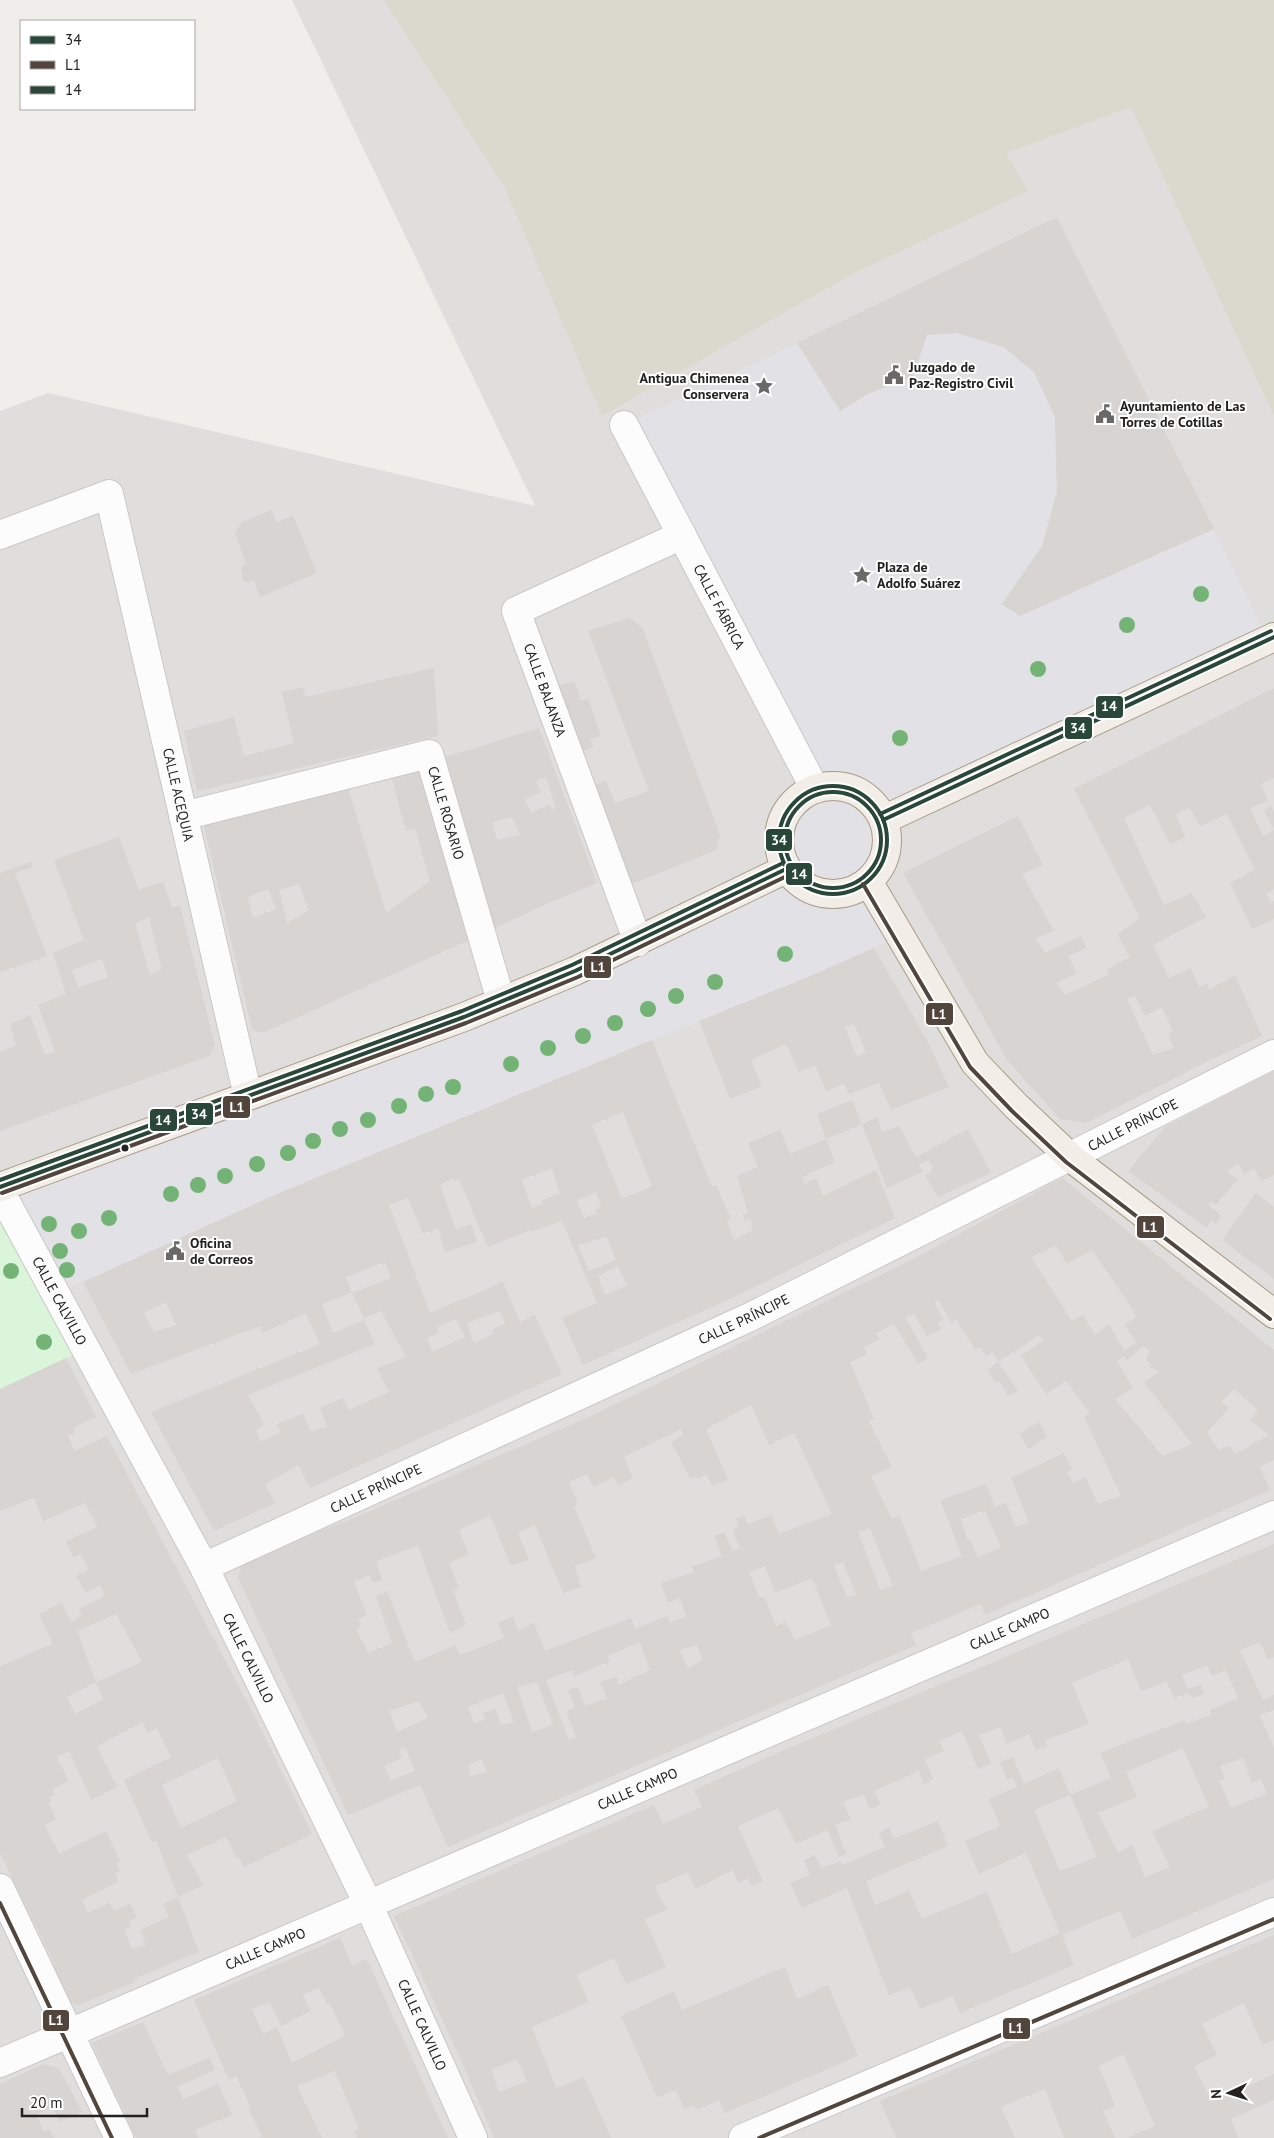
<svg xmlns="http://www.w3.org/2000/svg" width="1274" height="2138" viewBox="0 0 1274 2138" font-family="'PT Sans',sans-serif">
<rect width="100%" height="100%" fill="#f0eeeb"/>
<path fill="#dfdedc" d="M292,0H1274V2138H0V411L48,393L535,506Z"/>
<path fill="#d9d9cd" d="M384,0H1274V416L1131,107L1006,153L1028,191L856,272L602,416L505,188Z"/>
<path fill="#daf5da" d="M0,1191L86,1349L0,1389Z"/>
<path fill="#e2e1e5" d="M957,333L1003,347L1034,372L1055,417L1057,492L1042,546L1002,605L1020,616L1214,529L1268,640L883,820L874,805L860,793L843,786H825L624,425L797,343L840,411L868,394L913,376L927,335Z
M785 839a47 47 0 1 1 94 0a47 47 0 1 1-94 0Z
M786,869L798,882L813,891L830,895L847,893L863,886L901,936L801,980L345,1166L56,1294L0,1187L248,1096Z"/>
<path fill="#d7d4d2" fill-rule="evenodd" d="M1057,217L1214,529L1020,616L1002,604L1042,546L1057,492L1055,417L1034,372L1003,347L957,333L927,335L913,376L868,394L840,411L797,343Z
M272,510L276,523L293,515L317,573L260,597L254,581L246,582L243,580L241,567L246,564L235,532L242,522Z
M629,618L642,627L720,835L716,850L627,886L591,787L606,781L615,803L649,791L588,631Z
M434,668L438,736L197,791L184,731L234,717L244,756L294,743L282,692L303,687L306,697Z
M575,681L581,701L588,698L601,736L590,739L593,747L579,753L556,686Z
M1274,688V778L1261,784L1268,801L1250,808L1263,836L1274,830V889L1266,893L1271,903L1274,901V919L1252,929L1230,883L1255,870L1227,814L1200,826L1189,807L1176,815L1185,837L1170,844L1150,805L1124,818L1164,905L1192,893L1206,917L1153,945L1169,978L1191,968L1199,987L1207,983L1209,990L1235,975L1262,1036L1206,1062L1086,1123L1060,1119L1007,1060L903,873L1018,816L1043,865L1022,874L1054,931L1036,938L1045,953L1081,936L1086,948L1068,956L1077,973L1056,983L1065,995L1110,974L1107,969L1130,957L1117,934L1140,918L1074,789ZM1135,996L1145,1016L1162,1007L1173,1031L1168,1034L1174,1048L1153,1055L1127,999Z
M539,728L597,883L546,904L489,931L442,758ZM546,777L556,808L552,810L549,804L531,813L525,799L541,792L536,781ZM512,817L520,835L497,840L492,822Z
M422,770L471,939L263,1033L252,1029L203,822L348,788L386,913L430,881L415,828L406,831L391,775ZM299,884L309,910L287,923L279,890ZM268,889L276,909L253,918L248,897Z
M1271,806L1274,812V830L1264,810Z
M119,837L139,890L163,882L172,908L180,905L215,1046L209,1056L0,1131V1052L16,1045L10,1024L30,1015L45,1055L55,1052L38,1005L66,994L53,953L84,940L54,860ZM149,917L162,969L150,975L135,923ZM102,959L108,978L78,987L72,970Z
M31,862L33,867L15,873L47,956L0,972V873Z
M874,948L928,1042L949,1087L891,1110L879,1083L849,1094L844,1084L826,1091L815,1065L799,1072L786,1044L751,1060L762,1086L730,1099L699,1021L801,980ZM854,1024L866,1052L857,1057L845,1027Z
M652,1040L712,1187L716,1185L731,1219L727,1221L734,1240L753,1230L750,1219L744,1221L743,1215L748,1213L737,1176L758,1167L748,1143L780,1130L790,1154L826,1139L835,1162L802,1177L805,1184L816,1178L823,1196L876,1170L895,1218L732,1298L583,1365L562,1318L597,1303L562,1221L531,1232L530,1230L488,1247L459,1179L454,1181L453,1178L440,1185L456,1230L471,1224L477,1242L445,1252L438,1228L423,1234L408,1198L389,1205L430,1313L503,1282L520,1322L535,1315L562,1374L310,1488L298,1465L265,1484L275,1503L214,1531L151,1412L320,1344L306,1313L263,1333L260,1326L131,1374L83,1282L279,1193ZM623,1112L652,1186L622,1199L592,1125ZM552,1168L560,1194L542,1200L543,1204L532,1208L522,1180ZM596,1192L601,1207L595,1210L597,1213L584,1218L577,1200ZM607,1237L616,1260L589,1271L578,1245ZM385,1262L391,1278L352,1293L364,1318L381,1311L406,1357L377,1368L389,1392L349,1410L343,1398L320,1408L327,1426L311,1432L303,1414L276,1424L281,1432L261,1442L256,1430L264,1424L248,1395L375,1344L364,1320L333,1333L322,1304L352,1293L346,1277ZM618,1266L627,1285L605,1295L598,1276ZM166,1302L176,1325L154,1332L144,1313ZM499,1311L505,1323L492,1330L493,1334L474,1343L467,1323ZM456,1319L465,1337L432,1352L427,1338L439,1333L437,1327Z
M1274,1071V1175L1261,1181L1254,1168L1244,1174L1239,1164L1226,1171L1238,1179L1216,1205L1211,1201L1208,1205L1221,1215L1216,1224L1211,1220L1207,1228L1128,1171L1165,1127Z
M852,1100L862,1124L826,1139L817,1114Z
M877,1117L882,1132L899,1126L916,1157L968,1129L991,1173L938,1197L925,1175L932,1172L931,1169L933,1168L929,1160L919,1165L923,1172L887,1188L862,1124Z
M1062,1178L1274,1350V1460L1260,1467L1270,1490L985,1615L981,1604L911,1633L916,1645L448,1847L420,1785L348,1815L238,1578L244,1559L349,1520L591,1416L913,1259ZM1056,1246L1067,1264L1092,1250L1129,1304L1136,1317L1124,1325L1137,1342L1124,1351L1109,1324L1095,1335L1083,1315L1072,1321L1031,1257ZM939,1300L951,1323L956,1319L975,1350L980,1347L986,1357L993,1352L998,1362L987,1370L996,1383L999,1381L1008,1396L1018,1391L998,1362L1039,1335L1043,1341L1021,1356L1046,1394L1066,1381L1090,1414L1084,1417L1121,1496L1098,1504L1085,1477L1073,1483L1067,1472L1072,1470L1064,1453L1011,1478L1029,1522L1016,1527L1006,1503L995,1507L986,1484L940,1500L962,1556L921,1571L900,1516L892,1519L871,1476L892,1467L869,1421L874,1419L850,1362L867,1354L864,1347L880,1339L876,1333L894,1324L918,1364L928,1358L906,1318L914,1314L927,1336L941,1329L937,1323L944,1320L934,1303ZM1143,1346L1150,1351L1146,1360L1152,1365L1150,1368L1160,1371L1144,1382L1192,1444L1163,1456L1115,1399L1133,1388L1117,1361L1124,1356L1126,1361ZM1234,1389L1258,1410L1250,1420L1269,1435L1235,1454L1230,1446L1219,1450L1207,1432L1229,1408L1221,1402ZM751,1405L769,1445L794,1433L832,1514L779,1534L771,1515L748,1524L744,1515L736,1519L739,1527L733,1529L740,1548L733,1551L724,1532L714,1536L722,1556L691,1567L694,1572L661,1583L668,1603L680,1598L686,1616L670,1623L667,1616L635,1629L631,1618L545,1651L534,1623L518,1630L513,1616L498,1623L504,1638L460,1655L456,1645L415,1662L387,1591L376,1596L392,1643L368,1653L356,1629L361,1628L358,1620L367,1615L354,1582L369,1575L373,1583L382,1580L376,1561L418,1546L450,1633L466,1625L453,1591L459,1588L449,1563L469,1554L459,1530L490,1516L511,1565L529,1560L518,1533L535,1525L563,1593L581,1587L575,1566L596,1558L574,1507L578,1505L569,1482L587,1474L593,1487L614,1477L618,1485L633,1478L624,1457L681,1429L683,1435L671,1442L690,1478L695,1476L697,1479L707,1474L712,1486L728,1480L706,1429ZM985,1510L1001,1548L978,1557L970,1539H967L961,1519ZM870,1528L893,1586L880,1590L858,1532ZM843,1562L856,1595L847,1597L834,1566ZM765,1566L775,1593L812,1578L831,1625L795,1640L786,1622L776,1626L764,1597H759L749,1572ZM640,1642L650,1670L618,1685L617,1677L600,1682L607,1698L585,1706L578,1687L568,1690L575,1707L566,1711L576,1737L569,1740L546,1680L572,1670L574,1676L609,1662L608,1656ZM697,1645L703,1660L688,1668L680,1650ZM537,1682L553,1725L532,1732L517,1687ZM503,1693L514,1722L501,1725L495,1708L483,1713L486,1719L474,1723L468,1707ZM419,1701L428,1718L397,1732L389,1711ZM406,1748L415,1771L391,1780L384,1766L402,1758L399,1749ZM482,1759L486,1772L471,1776L468,1765Z
M1256,1193L1274,1207V1279L1222,1240Z
M66,1358L96,1417L73,1428L76,1432L68,1436L75,1451L107,1436L254,1715L312,1834L244,1867L239,1857L236,1858L226,1837L187,1855L203,1885L178,1897L199,1952L138,1977L134,1979L135,1982L77,2006L69,2001L52,1968L55,1965L0,1853V1666L53,1644L39,1614L62,1603L71,1622L82,1616L79,1609L105,1596L100,1585L86,1593L76,1576L88,1570L81,1554L73,1557L66,1541L97,1527L85,1503L43,1521L34,1498L0,1511V1389ZM116,1614L142,1662L96,1682L103,1699L75,1714L67,1697L96,1682L77,1631ZM143,1722L147,1733L157,1728L171,1757L124,1780L152,1843L156,1840L178,1897L163,1904L169,1917L140,1930L146,1945L132,1949L124,1929L131,1926L129,1921L137,1917L130,1903L115,1911L109,1903L88,1913L82,1900L118,1882L115,1874L120,1870L116,1863L120,1861L106,1831L59,1854L45,1825L56,1819L48,1802H52L49,1797L55,1794L52,1789L69,1781L57,1757L69,1751L91,1800L117,1787L97,1746ZM218,1758L237,1801L181,1828L162,1785Z
M1039,1422L1047,1437L1029,1449L1019,1434Z
M1274,1544V1657L1268,1660L1260,1642L1240,1650L1263,1700L1274,1695V1710L1260,1715L1274,1748V1879L1132,1939L1120,1911L1062,1935L1074,1965L960,2013L953,1996L920,2009L910,1987L889,1995L847,1888L802,1908L790,1883L810,1875L804,1860L815,1855L821,1868L841,1861L842,1865L885,1847L879,1833L889,1827L894,1839L938,1821L948,1846L866,1881L875,1905L909,1891L922,1919L987,1892L1012,1954L1060,1933L1026,1853L979,1874L965,1841L1000,1826L989,1799L1017,1787L1013,1777L1007,1780L1000,1762L1013,1757L1024,1784L1059,1768L1070,1795L1034,1810L1060,1871L1097,1857L1070,1795L1111,1778L1100,1753L1185,1720L1186,1724L1211,1715L1210,1710L1238,1698L1226,1670L1212,1676L1207,1665L1182,1675L1187,1689L1201,1685L1204,1694L1191,1698L1189,1693L1174,1698L1167,1682L1141,1691L1128,1659L1072,1683L1089,1724L1045,1740L1048,1746L1036,1750L1029,1734L1007,1744L1000,1727L979,1735L991,1763L978,1769L962,1731L939,1741L944,1751L925,1759L933,1779L924,1784L919,1771L874,1791L881,1804L870,1809L864,1795L843,1802L851,1820L835,1824L846,1853L839,1857L827,1830L796,1844L778,1808L738,1826L763,1881L752,1886L748,1878L738,1883L733,1870L696,1889L687,1872L655,1887L667,1910L645,1919L666,1967L626,1984L614,1958L577,1975L589,2002L532,2027L556,2088L584,2077L611,2138H494L460,2058L394,1916L654,1805L663,1824L702,1807L694,1790L789,1748ZM1183,1748L1209,1807L1152,1831L1170,1867L1145,1877L1132,1845L1118,1853L1098,1813L1137,1797L1126,1772ZM1243,1758L1252,1783L1261,1779L1267,1794L1231,1808L1219,1780L1225,1779L1220,1766ZM517,2059L527,2081L499,2092L491,2070Z
M1274,1935V2040L1262,2045L1244,2003L1202,2024L1217,2055L1194,2066L1212,2102L1274,2074V2100L1231,2119L1238,2138H1127L1155,2126L1123,2054L1099,2066L1115,2106L1103,2111L1115,2138H1064L1045,2089L1001,2107L1015,2138H896L880,2101Z
M340,1938L352,1965L367,1959L448,2138H357L354,2131L359,2129L335,2071L297,2086L322,2138H258L262,2136L248,2108H251L236,2076L229,2080L194,2000ZM319,1988L327,2004L330,2003L345,2036L292,2063L277,2027L263,2034L252,2009L270,2002L281,2026L310,2011L303,1994Z
M785,1967L797,1999L828,1985L858,2056L725,2113L719,2100L697,2110L694,2105L685,2109L675,2090L657,2097L621,2016L674,1991L682,2010Z
M143,2022L168,2075L210,2058L215,2070L177,2087L183,2099L218,2084L232,2115L195,2130L198,2138H136L92,2043Z
M43,2064L59,2068L82,2112L60,2122L52,2107L36,2115L44,2132L50,2129L54,2138H0V2084Z"/>
<g fill="none" stroke-linecap="round" stroke-linejoin="round">
<g stroke="#c9c8c7" stroke-width="30">
<g id="street">
<path id="s1" d="M624,425L815,789"/>
<path id="s2" d="M0,535L109,494L248,1096"/>
<path id="s3" d="M183,816L429,754L501,1001"/>
<path d="M638,942L516,611L682,535"/>
<path id="s4" d="M0,1191L204,1567L369,1906L473,2138"/>
<path id="s5" d="M204,1567L750,1317L1274,1054"/>
<path d="M0,1888L119,2138"/>
<path id="s6" d="M0,2063L1274,1515"/>
<path d="M743,2138L1274,1912"/>
</g>
</g>
<g stroke="#a79c86" stroke-width="30">
<path id="primary" d="M779 840a54 54 0 1 1 108 0a54 54 0 1 1-108 0Z
M883,820L1274,637
M868,881L975,1063L1016,1106L1070,1157L1274,1314
M0,1187L464,1017L575,971L786,869"/>
</g>
<use href="#street" stroke="#fdfcfc" stroke-width="28"/>
<use href="#primary" stroke="#f3ede7" stroke-width="28"/>
<g stroke="#fff" stroke-width="8">
<path id="bus-1" d="M779 840a54 54 0 1 1 108 0a54 54 0 1 1-108 0Z
M883,820L1274,637
M0,1187L464,1017L575,971L786,869"/>
</g>
<g stroke="#fff" stroke-width="8">
<path id="bus-2" d="M863,884L970,1067L1012,1111L1066,1162L1270,1319
M2,1193L466,1023L578,977L789,875
M0,1903L112,2138
M759,2138L1274,1919"/>
</g>
<g stroke="#fff" stroke-width="8">
<path id="bus-3" d="M785 840a48 48 0 1 1 96 0a48 48 0 1 1-96 0Z
M880,814L1271,631
M0,1180L462,1011L572,965L783,863"/>
</g>
<use href="#bus-1" stroke="#284738" stroke-width="4"/>
<use href="#bus-2" stroke="#52453c" stroke-width="4"/>
<use href="#bus-3" stroke="#2a4739" stroke-width="4"/>
</g>
<g fill="#73b476">
<circle cx="1201" cy="594" r="8"/>
<circle cx="1127" cy="625" r="8"/>
<circle cx="1038" cy="669" r="8"/>
<circle cx="900" cy="738" r="8"/>
<circle cx="785" cy="954" r="8"/>
<circle cx="715" cy="982" r="8"/>
<circle cx="676" cy="996" r="8"/>
<circle cx="648" cy="1009" r="8"/>
<circle cx="615" cy="1023" r="8"/>
<circle cx="583" cy="1036" r="8"/>
<circle cx="548" cy="1048" r="8"/>
<circle cx="511" cy="1064" r="8"/>
<circle cx="453" cy="1087" r="8"/>
<circle cx="426" cy="1094" r="8"/>
<circle cx="399" cy="1106" r="8"/>
<circle cx="368" cy="1120" r="8"/>
<circle cx="340" cy="1129" r="8"/>
<circle cx="313" cy="1141" r="8"/>
<circle cx="288" cy="1153" r="8"/>
<circle cx="257" cy="1164" r="8"/>
<circle cx="225" cy="1176" r="8"/>
<circle cx="198" cy="1185" r="8"/>
<circle cx="171" cy="1194" r="8"/>
<circle cx="109" cy="1218" r="8"/>
<circle cx="49" cy="1224" r="8"/>
<circle cx="79" cy="1231" r="8"/>
<circle cx="60" cy="1251" r="8"/>
<circle cx="67" cy="1270" r="8"/>
<circle cx="11" cy="1271" r="8"/>
<circle cx="44" cy="1342" r="8"/>
</g>
<defs>
<g id="civic-bare" transform="scale(1.5)"><path d="M-.6-6.5H3V-4.5H.6V-3L4-1V1h2V6H-6V1h2V-1L-.6-3ZM-1.2 2.5V6h2.4V2.5Z" fill="#6a6968" stroke="#fff" stroke-width="2.5" paint-order="stroke"/></g>
<g id="sight-bare" transform="scale(1.5)"><path d="M0-6L1.8-2.2L6-1.7L2.9 1.2L3.7 5.4L0 3.3L-3.7 5.4L-2.9 1.2L-6-1.7L-1.8-2.2Z" fill="#6a6968" stroke="#fff" stroke-width="2.5" paint-order="stroke"/></g>
</defs>
<g fill-rule="evenodd">
<use href="#civic-bare" x="894" y="375"/>
<use href="#sight-bare" x="764" y="386"/>
<use href="#civic-bare" x="1105" y="414"/>
<use href="#sight-bare" x="862" y="575"/>
<use href="#civic-bare" x="175" y="1251"/>
</g>
<circle fill="#222" stroke="#fff" stroke-width="2" cx="125" cy="1148" r="4.5"/>
<g text-anchor="middle" dominant-baseline="central" stroke-width="4" stroke-linejoin="round" paint-order="stroke">
<g font-size="14" font-weight="bold" fill="#222" stroke="#fff" text-anchor="start">
<text x="909" y="367">Juzgado de<tspan x="909" dy="16">Paz-Registro Civil</tspan></text>
<text x="749" y="378" text-anchor="end">Antigua Chimenea<tspan x="749" dy="16">Conservera</tspan></text>
<text x="1120" y="406">Ayuntamiento de Las<tspan x="1120" dy="16">Torres de Cotillas</tspan></text>
<text x="877" y="567">Plaza de<tspan x="877" dy="16">Adolfo Suárez</tspan></text>
<text x="190" y="1243">Oficina<tspan x="190" dy="16">de Correos</tspan></text>
</g>
<g font-size="14" fill="#222" stroke="#fff">
<text stroke="none"><textPath href="#s1" startOffset="205">CALLE FÁBRICA</textPath></text>
<text transform="translate(545 690) rotate(70)">CALLE BALANZA</text>
<text stroke="none"><textPath href="#s2" startOffset="425">CALLE ACEQUIA</textPath></text>
<text stroke="none"><textPath href="#s3" startOffset="315">CALLE ROSARIO</textPath></text>
<text stroke="none"><textPath href="#s5" startOffset="1029">CALLE PRÍNCIPE</textPath></text>
<text stroke="none"><textPath href="#s4" startOffset="125">CALLE CALVILLO</textPath></text>
<text stroke="none"><textPath href="#s5" startOffset="594">CALLE PRÍNCIPE</textPath></text>
<text stroke="none"><textPath href="#s5" startOffset="189">CALLE PRÍNCIPE</textPath></text>
<text stroke="none"><textPath href="#s6" startOffset="1099">CALLE CAMPO</textPath></text>
<text stroke="none"><textPath href="#s4" startOffset="529">CALLE CALVILLO</textPath></text>
<text stroke="none"><textPath href="#s6" startOffset="694">CALLE CAMPO</textPath></text>
<text stroke="none"><textPath href="#s6" startOffset="289">CALLE CAMPO</textPath></text>
<text stroke="none"><textPath href="#s4" startOffset="935">CALLE CALVILLO</textPath></text>
</g>
</g>
<g stroke="#fff" stroke-width="2">
<rect x="1095" y="695" width="29" height="24" rx="5" fill="#2a4739"/>
<rect x="1064" y="716" width="29" height="24" rx="5" fill="#284738"/>
<rect x="765" y="828" width="28" height="24" rx="5" fill="#284738"/>
<rect x="785" y="862" width="28" height="24" rx="5" fill="#2a4739"/>
<rect x="583" y="955" width="29" height="24" rx="5" fill="#52453c"/>
<rect x="925" y="1002" width="29" height="24" rx="5" fill="#52453c"/>
<rect x="222" y="1095" width="29" height="24" rx="5" fill="#52453c"/>
<rect x="185" y="1102" width="29" height="24" rx="5" fill="#284738"/>
<rect x="149" y="1108" width="29" height="24" rx="5" fill="#2a4739"/>
<rect x="1136" y="1215" width="29" height="24" rx="5" fill="#52453c"/>
<rect x="42" y="2009" width="28" height="23" rx="5" fill="#52453c"/>
<rect x="1002" y="2017" width="29" height="23" rx="5" fill="#52453c"/>
</g>
<g font-size="14" text-anchor="middle" font-weight="bold" fill="#fff">
<text x="1109" y="711">14</text>
<text x="1078" y="733">34</text>
<text x="779" y="845">34</text>
<text x="799" y="879">14</text>
<text x="598" y="972">L1</text>
<text x="939" y="1019">L1</text>
<text x="237" y="1112">L1</text>
<text x="199" y="1119">34</text>
<text x="163" y="1125">14</text>
<text x="1150" y="1232">L1</text>
<text x="56" y="2025">L1</text>
<text x="1016" y="2033">L1</text>
</g>
<rect x="20" y="20" width="175" height="90" fill="#ffffff" stroke="#a7a7a7"/>
<rect x="30" y="36" width="25" height="8" fill="#284738" stroke="#a7a7a7"/>
<text x="65" y="45" font-size="15" fill="#222222">34</text>
<rect x="30" y="61" width="25" height="8" fill="#52453c" stroke="#a7a7a7"/>
<text x="65" y="70" font-size="15" fill="#222222">L1</text>
<rect x="30" y="86" width="25" height="8" fill="#2a4739" stroke="#a7a7a7"/>
<text x="65" y="95" font-size="15" fill="#222222">14</text>
<g transform="translate(1229 2093) rotate(266)" stroke="#ffffff" stroke-width="4" paint-order="stroke">
<path d="M0-4L9 19L0 12L-9 19Z" fill="#222222"/>
<text y="-8" font-size="14" font-weight="bold" text-anchor="middle" fill="#222222">N</text>
</g>
<path d="M22 2108v8h125v-8" fill="none" stroke="#222222" stroke-width="2.5"/>
<text x="30" y="2108" font-size="15" fill="#222222" stroke="#ffffff" stroke-width="4" paint-order="stroke">20 m</text>
</svg>
